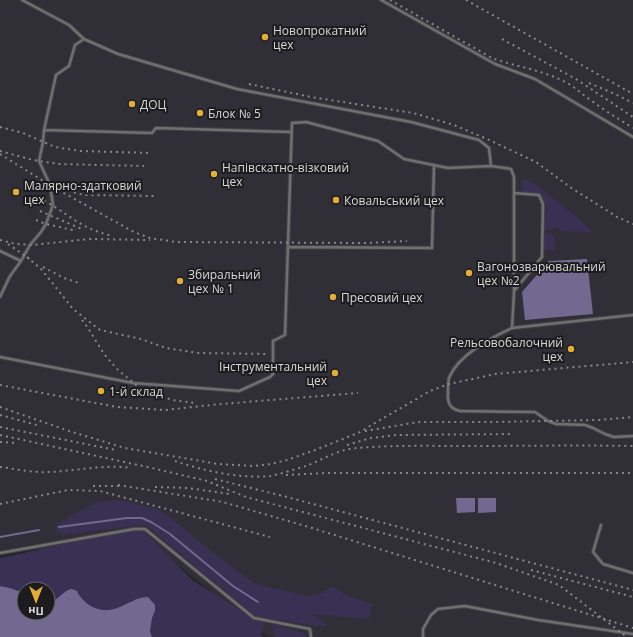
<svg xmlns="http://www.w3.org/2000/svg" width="633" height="637" viewBox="0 0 633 637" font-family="'Open Sans',sans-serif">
<rect width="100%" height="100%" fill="#262528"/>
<path fill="#302f37" d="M0,0H633V637H268L144,538L0,554Z"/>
<path fill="#393153" d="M522,178L538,186L576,216L592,232L561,231L557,226L551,230H545L546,204L539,193L521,192Z
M545,233H551L555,237V250H544Z
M116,500L126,501L159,510L169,517L206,547L255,584L308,596L322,593L332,586L346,595L372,604L369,619L312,614L321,620L328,626H315L255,616L148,527L142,525L64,535L57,532L55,526L71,516L97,502Z
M143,530L192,580L251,617L265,622L261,634L263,637H152C148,628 151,620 155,611L148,597C141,597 131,601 124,604C121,606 119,608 116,609C99,616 86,604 77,591L65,592C60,597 55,601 48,603V589H24V593L10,588L0,586V558C48,549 94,534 143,530Z
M272,624L304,633L306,637H276L273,634Z"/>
<path fill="#716990" d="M587,259L593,314L525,320L522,292L549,261Z
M456,498H475V512L457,513Z
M478,498H496V512L478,513Z
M0,586L10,588L24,593V613H48V603C57,600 58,597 65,592C67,590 69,590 71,589C72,589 76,590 77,591C78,593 79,595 80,596C85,602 90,607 98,609C117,615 130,597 148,597L155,605V611L152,618L150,631L152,637H0Z"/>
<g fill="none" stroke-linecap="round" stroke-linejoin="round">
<path stroke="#716990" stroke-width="2" d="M59,527L127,518H142L151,522L170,534L233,586L258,602
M0,537L39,530"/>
<g stroke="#434345" stroke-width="4.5">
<path id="lane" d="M22,0L69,25L84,39L118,54L237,89L411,122L479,140L489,148L491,166L511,169L514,177V292L512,328C491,338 458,355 449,378C448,382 448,389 448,393C447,403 450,409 460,411L535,412L548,421L556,424L585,425L593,428L605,434L614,437L633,436
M381,0L495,64L535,79L633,137
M44,130L152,133L156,128L291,132
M514,193L539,195L543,204L542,257L514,291
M288,247L432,248L434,165
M0,251L21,261
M0,297L10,276L21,261L30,245L41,232L46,224L53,205L50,185L39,161L43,142L44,130L56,75L69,66L75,45L84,39
M512,328L633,315
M0,357L133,383L239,391L270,377L273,374V341L285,335L292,123L306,122L378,141L404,159L448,168L491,166
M601,525L593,552L603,564L633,573
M0,553L134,529H145L254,618L310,629L311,637
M423,637V629L431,615L438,609L465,606L538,620L633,634"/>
</g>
<use href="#lane" stroke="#6f6f72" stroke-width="2.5"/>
<path stroke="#888889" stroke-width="2" stroke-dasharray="2 4" stroke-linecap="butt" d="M390,0L492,58C516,67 544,70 567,83C576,88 583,95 592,101C605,111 619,119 633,128
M466,0L633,94
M502,39L576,79L633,117
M589,83L615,94L633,103
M249,84L311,97L413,113L454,125L487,139L536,162L570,187L617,217L633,224
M0,127L23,133L55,147L80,151L152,153
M0,151L33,160L59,164L144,166
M0,154L53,187L84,195L154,196
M53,187L134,232L150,238L176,242L366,243L407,241
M44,201C59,208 71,219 85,226C94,231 104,234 113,236
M40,211L84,230
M36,220L46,224L73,230
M0,240L16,244L32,245L89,239L150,240
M8,244L31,260
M27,257L42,270L73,309L100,330L141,339L166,348L198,353L269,354
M43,267L64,278L79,283
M82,320L88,328L104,354L119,371L141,389L172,400L195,403
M0,385L117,407L165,410L221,404L358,393
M0,407L69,431L125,448L218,464L254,466L271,464L287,460L315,450L358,433L430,391L449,384L495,374L633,362
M0,415L37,425
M0,427L116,450
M365,431L419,422H492L598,420L633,417
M0,435L152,468L207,481L246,497L496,563L559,585L627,637
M0,442L17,443
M347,445L371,438L396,435L513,434
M175,461C205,471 239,479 271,476C280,474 296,469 306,466C322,460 339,449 357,448C393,445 430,446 466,446C522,446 577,445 633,446
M0,467C16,469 33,473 49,472C76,471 104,464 131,468
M286,475L326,473H633
M215,479L287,497L633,590
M118,485L223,502L312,528L633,628
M93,486H123
M155,487L188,488L230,494
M0,504L68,490L100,491L270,537
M531,570L633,597"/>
</g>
<g fill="#e5ad35" stroke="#1c1c1e" stroke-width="1.5">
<circle cx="265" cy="37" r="4"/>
<circle cx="132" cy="104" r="4"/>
<circle cx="200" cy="113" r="4"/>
<circle cx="214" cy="174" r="4"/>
<circle cx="16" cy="192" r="4"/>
<circle cx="336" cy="200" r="4"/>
<circle cx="469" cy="273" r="4"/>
<circle cx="180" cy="281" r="4"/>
<circle cx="333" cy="297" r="4"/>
<circle cx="571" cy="349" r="4"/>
<circle cx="335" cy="373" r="4"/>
<circle cx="101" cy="391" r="4"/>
</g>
<g text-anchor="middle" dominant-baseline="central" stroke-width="4" stroke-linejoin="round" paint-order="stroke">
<g font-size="12" fill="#d8d8d9" stroke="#1c1c1e" text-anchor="start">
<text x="273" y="30">Новопрокатний<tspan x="273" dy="14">цех</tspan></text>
<text x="140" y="104">ДОЦ</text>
<text x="208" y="113">Блок № 5</text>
<text x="222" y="167">Напівскатно-візковий<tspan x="222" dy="14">цех</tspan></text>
<text x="24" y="185">Малярно-здатковий<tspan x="24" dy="14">цех</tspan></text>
<text x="344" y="200">Ковальський цех</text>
<text x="477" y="266">Вагонозварювальний<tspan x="477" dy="14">цех №2</tspan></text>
<text x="188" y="274">Збиральний<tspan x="188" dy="14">цех № 1</tspan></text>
<text x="341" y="297">Пресовий цех</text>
<text x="563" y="342" text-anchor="end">Рельсовобалочний<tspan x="563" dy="14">цех</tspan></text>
<text x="327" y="366" text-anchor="end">Інструментальний<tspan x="327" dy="14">цех</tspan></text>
<text x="109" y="391">1-й склад</text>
</g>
</g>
<g transform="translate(36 601) rotate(180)"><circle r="19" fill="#1c1c1e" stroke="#676769"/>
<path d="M0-3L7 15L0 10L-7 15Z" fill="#e5ad35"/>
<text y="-6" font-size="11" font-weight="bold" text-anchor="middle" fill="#d8d8d9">Пн</text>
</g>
</svg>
